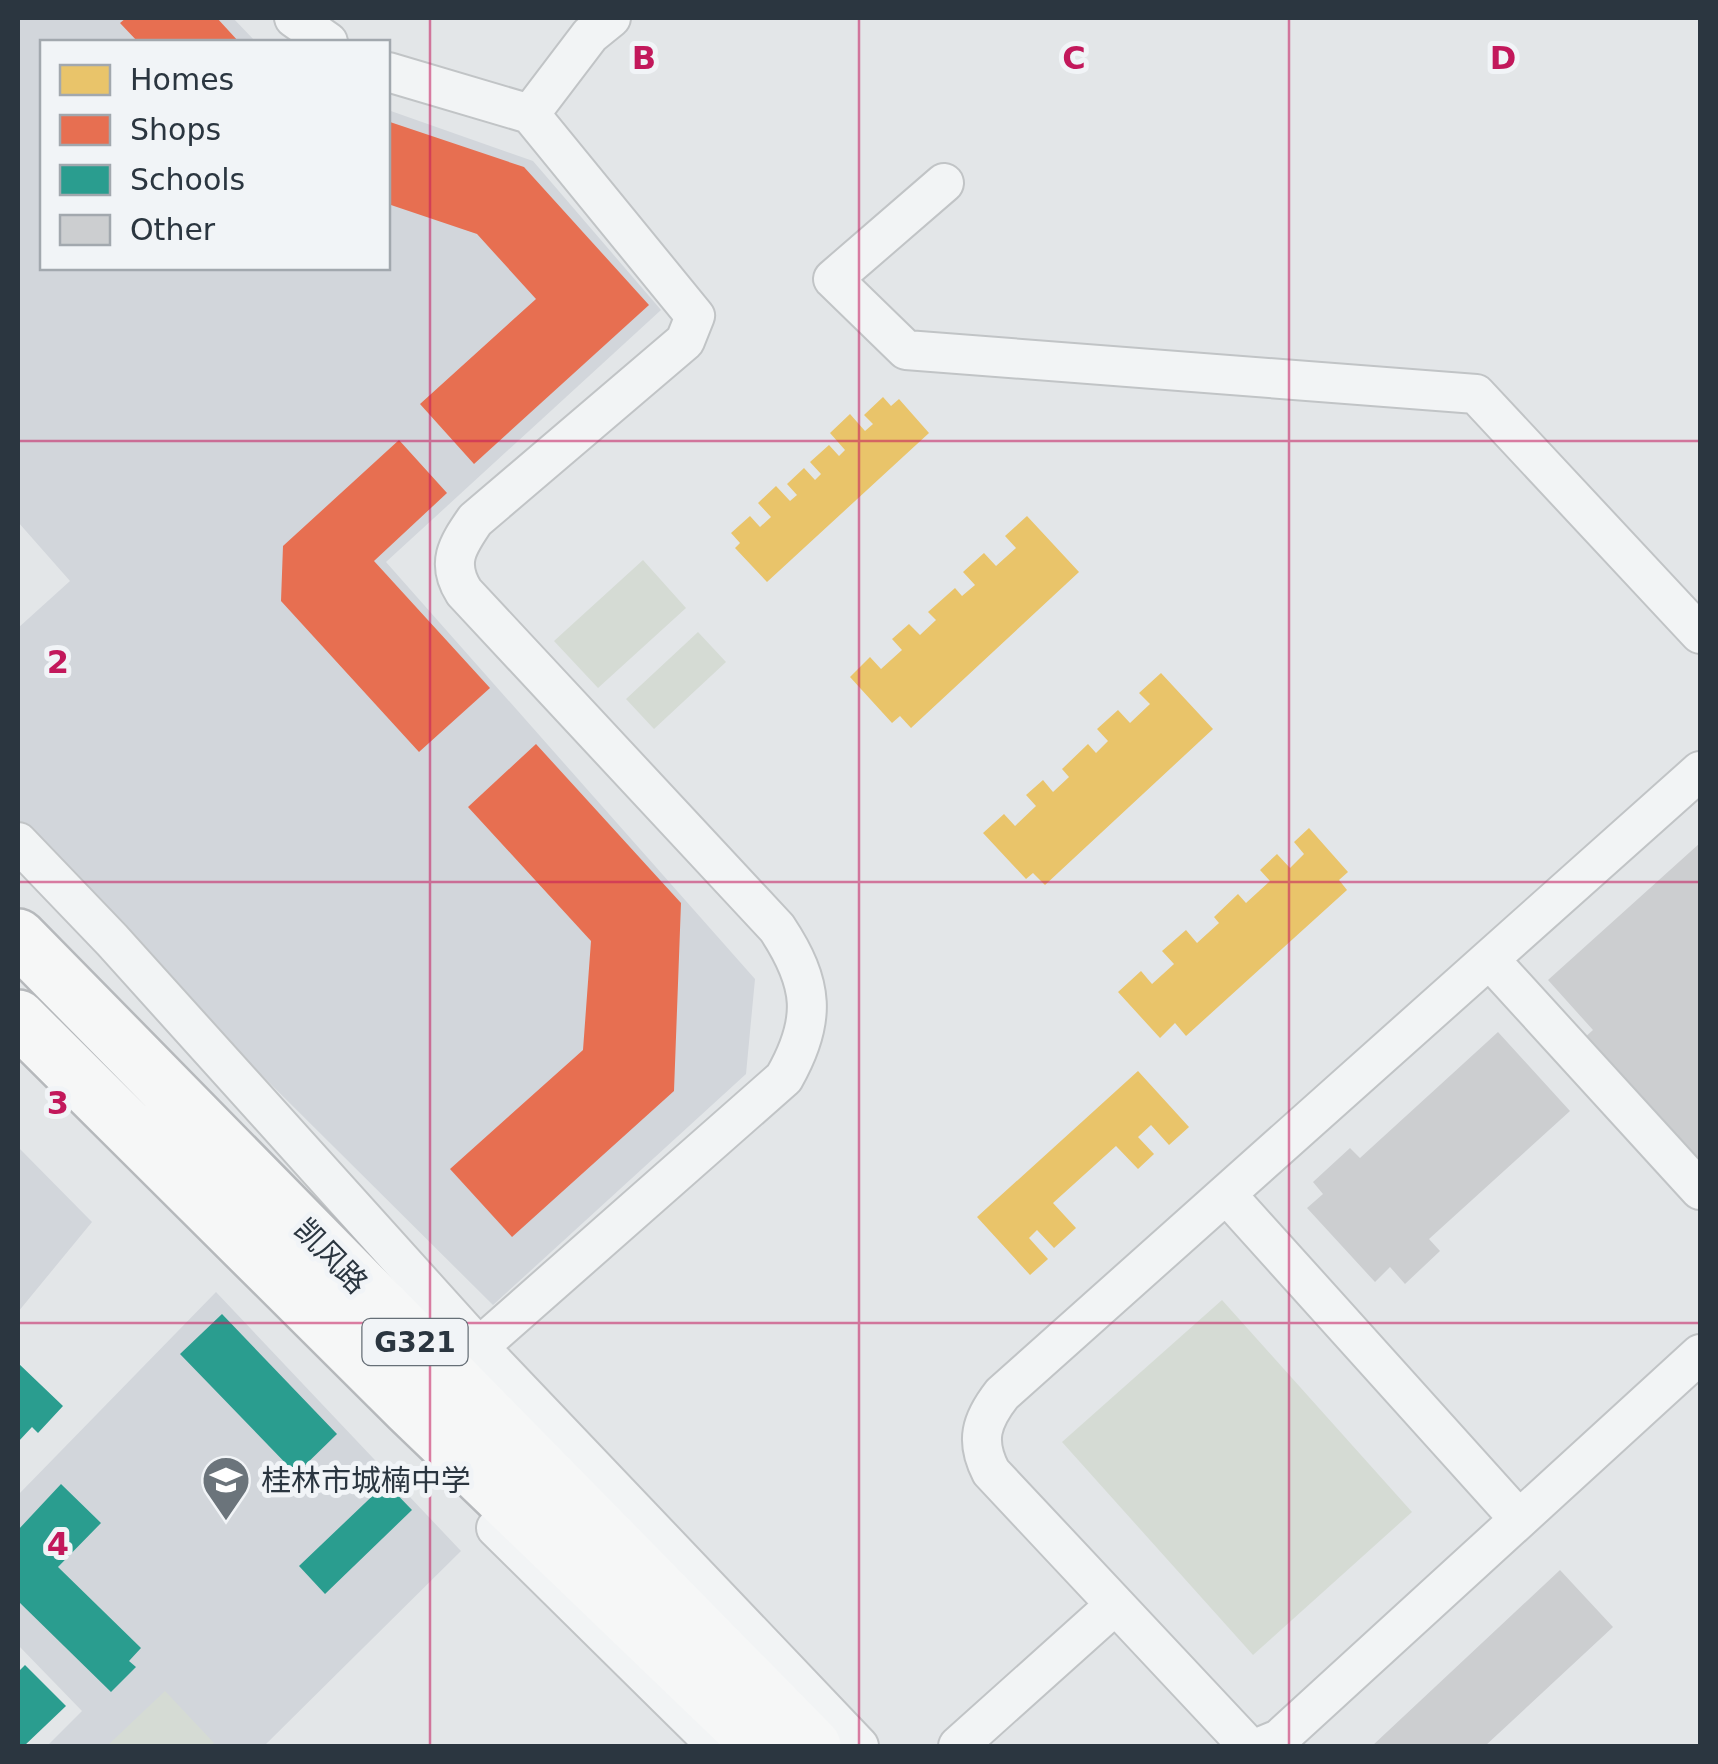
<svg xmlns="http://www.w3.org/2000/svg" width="1718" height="1764" viewBox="0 0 1718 1764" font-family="'DejaVu Sans','Noto Sans SC',sans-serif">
<rect width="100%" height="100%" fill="#e3e6e8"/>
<path fill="#d2d6db" d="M18,18H233L256,42H42V268H388V110L533,161L661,310L386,562L755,979L746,1074L493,1305L18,833V628L70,581L18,522Z
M18,1147L92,1222L18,1312Z
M216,1292L461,1551L264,1746H47L82,1711L18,1645V1495Z"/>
<path fill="#d5dbd4" d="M643,560L686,608L598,688L554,641Z
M698,632L726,662L654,729L626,699Z
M1222,1300L1412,1512L1253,1655L1062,1442Z
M165,1691L214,1743L210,1746H107Z"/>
<path fill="#e9c46a" d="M883,397L891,406L899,399L929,433L767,582L735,548L740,543L731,533L750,516L760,527L771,517L758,503L776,486L790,501L797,495L787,484L804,468L815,480L821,474L810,462L829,445L839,456L845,450L830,433L850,414L865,431L873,424L864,415Z
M1027,516L1079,572L911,728L900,716L892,723L850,677L870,657L881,669L902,650L892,639L909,624L920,635L936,620L928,612L955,588L962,596L975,585L963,572L984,553L996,566L1016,548L1005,536Z
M1161,673L1213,729L1045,885L1033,873L1026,879L983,833L1004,814L1015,826L1036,806L1026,795L1043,780L1053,792L1069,777L1062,769L1088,744L1096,753L1108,741L1097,729L1118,710L1130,723L1150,704L1139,693Z
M1309,828L1348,872L1339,880L1347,890L1186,1036L1175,1023L1160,1038L1118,992L1141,971L1152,984L1174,964L1162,951L1186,930L1197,943L1219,923L1214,917L1238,894L1246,903L1270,881L1260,870L1277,854L1290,868L1304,854L1294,842Z
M1138,1071L1189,1127L1169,1145L1151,1125L1138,1137L1154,1154L1138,1169L1116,1146L1053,1203L1076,1228L1054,1248L1037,1230L1029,1238L1048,1259L1030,1275L977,1217Z"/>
<path fill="#e76f51" d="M126,18H217L239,42H138L120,23Z
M390,122L524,167L649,305L474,464L420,404L536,299L477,234L388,204Z
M399,440L447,493L374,561L490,688L419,752L281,601L283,546Z
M536,744L681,903L674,1091L512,1237L450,1169L583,1050L591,941L468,807Z"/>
<path fill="#2a9d8f" d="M222,1314L337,1434L296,1474L180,1354Z
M18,1363L63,1406L38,1433L32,1427L18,1442Z
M386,1483L412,1510L325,1594L299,1566Z
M61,1484L101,1523L58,1567L141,1648L129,1661L136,1667L111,1692L18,1601V1530Z
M25,1665L66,1706L24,1746H18V1672Z"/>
<path fill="#ccced0" d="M1700,843V1170L1583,1039L1593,1030L1548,980Z
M1498,1032L1570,1111L1429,1239L1440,1251L1405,1284L1390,1267L1375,1282L1307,1208L1323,1194L1313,1182L1350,1148L1360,1158Z
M1560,1570L1613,1627L1485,1746H1372Z"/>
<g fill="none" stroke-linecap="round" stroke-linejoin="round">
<g stroke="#c1c4c6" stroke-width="42">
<path id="minor" d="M294,18L328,42
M388,72L530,114L695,316L685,341L475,520C457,546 446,563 464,592L777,928C814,984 817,1020 784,1078L430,1390
M530,114L590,35L611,18
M944,183L833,279L906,350L1476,394L1700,634
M18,842L112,940L479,1347L859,1746
M1490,960L1700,1190
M1226,1194L1519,1519
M496,1528L717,1746
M958,1746L1114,1606
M1248,1746L991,1472C975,1441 981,1421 1002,1394L1700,771
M1262,1746L1279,1739L1700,1354"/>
</g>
<g stroke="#b6b9bc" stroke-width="60">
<path id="highway" d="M18,937L813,1746
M18,1018L410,1408L755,1740"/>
</g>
<use href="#minor" stroke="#f2f4f5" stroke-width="38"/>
<use href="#highway" stroke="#f6f7f7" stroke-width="55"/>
</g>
<path fill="none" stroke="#c2185b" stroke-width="2.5" stroke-opacity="0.55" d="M430,18V1746M859,18V1746M1289,18V1746M18,441H1700M18,882H1700M18,1323H1700"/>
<defs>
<g id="school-pin" transform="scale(2.5)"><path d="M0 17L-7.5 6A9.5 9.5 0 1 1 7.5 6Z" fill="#6b747b" stroke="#f1f4f7"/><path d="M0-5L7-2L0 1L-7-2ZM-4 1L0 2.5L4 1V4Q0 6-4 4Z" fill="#fff"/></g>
</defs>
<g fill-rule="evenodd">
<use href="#school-pin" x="226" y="1480"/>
</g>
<g text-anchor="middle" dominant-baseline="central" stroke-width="10" stroke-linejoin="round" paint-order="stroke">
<rect fill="#f1f4f7" stroke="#666f77" stroke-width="2.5" x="362.5" y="1319" width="105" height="46" rx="8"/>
<g font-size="28" font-weight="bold" fill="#2b3640">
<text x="415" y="1342">G321</text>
</g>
<g font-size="30" fill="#2b3640" stroke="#f1f4f7">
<text transform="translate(331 1256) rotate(46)">凯风路</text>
</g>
<g font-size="30" fill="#2b3640" stroke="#f1f4f7" text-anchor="start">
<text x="261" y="1480">桂林市城楠中学</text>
</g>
</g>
<g font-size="32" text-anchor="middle" font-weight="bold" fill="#c2185b" stroke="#f1f4f7" stroke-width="10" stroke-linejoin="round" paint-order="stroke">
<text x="644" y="69">B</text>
<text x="1074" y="69">C</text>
<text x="1503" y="69">D</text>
<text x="58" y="673">2</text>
<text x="58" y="1114">3</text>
<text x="58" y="1555">4</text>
</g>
<rect width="1718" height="1764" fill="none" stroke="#2b3640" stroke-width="40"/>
<rect x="40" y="40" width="350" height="230" fill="#f1f4f7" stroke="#a2a8ae" stroke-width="2.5"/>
<rect x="60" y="65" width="50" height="30" fill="#e9c46a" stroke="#a2a8ae" stroke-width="2.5"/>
<text x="130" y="90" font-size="30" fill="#2b3640">Homes</text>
<rect x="60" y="115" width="50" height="30" fill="#e76f51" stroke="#a2a8ae" stroke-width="2.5"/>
<text x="130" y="140" font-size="30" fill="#2b3640">Shops</text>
<rect x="60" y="165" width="50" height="30" fill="#2a9d8f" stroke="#a2a8ae" stroke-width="2.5"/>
<text x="130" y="190" font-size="30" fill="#2b3640">Schools</text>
<rect x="60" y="215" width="50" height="30" fill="#ccced0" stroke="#a2a8ae" stroke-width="2.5"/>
<text x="130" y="240" font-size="30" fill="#2b3640">Other</text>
</svg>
